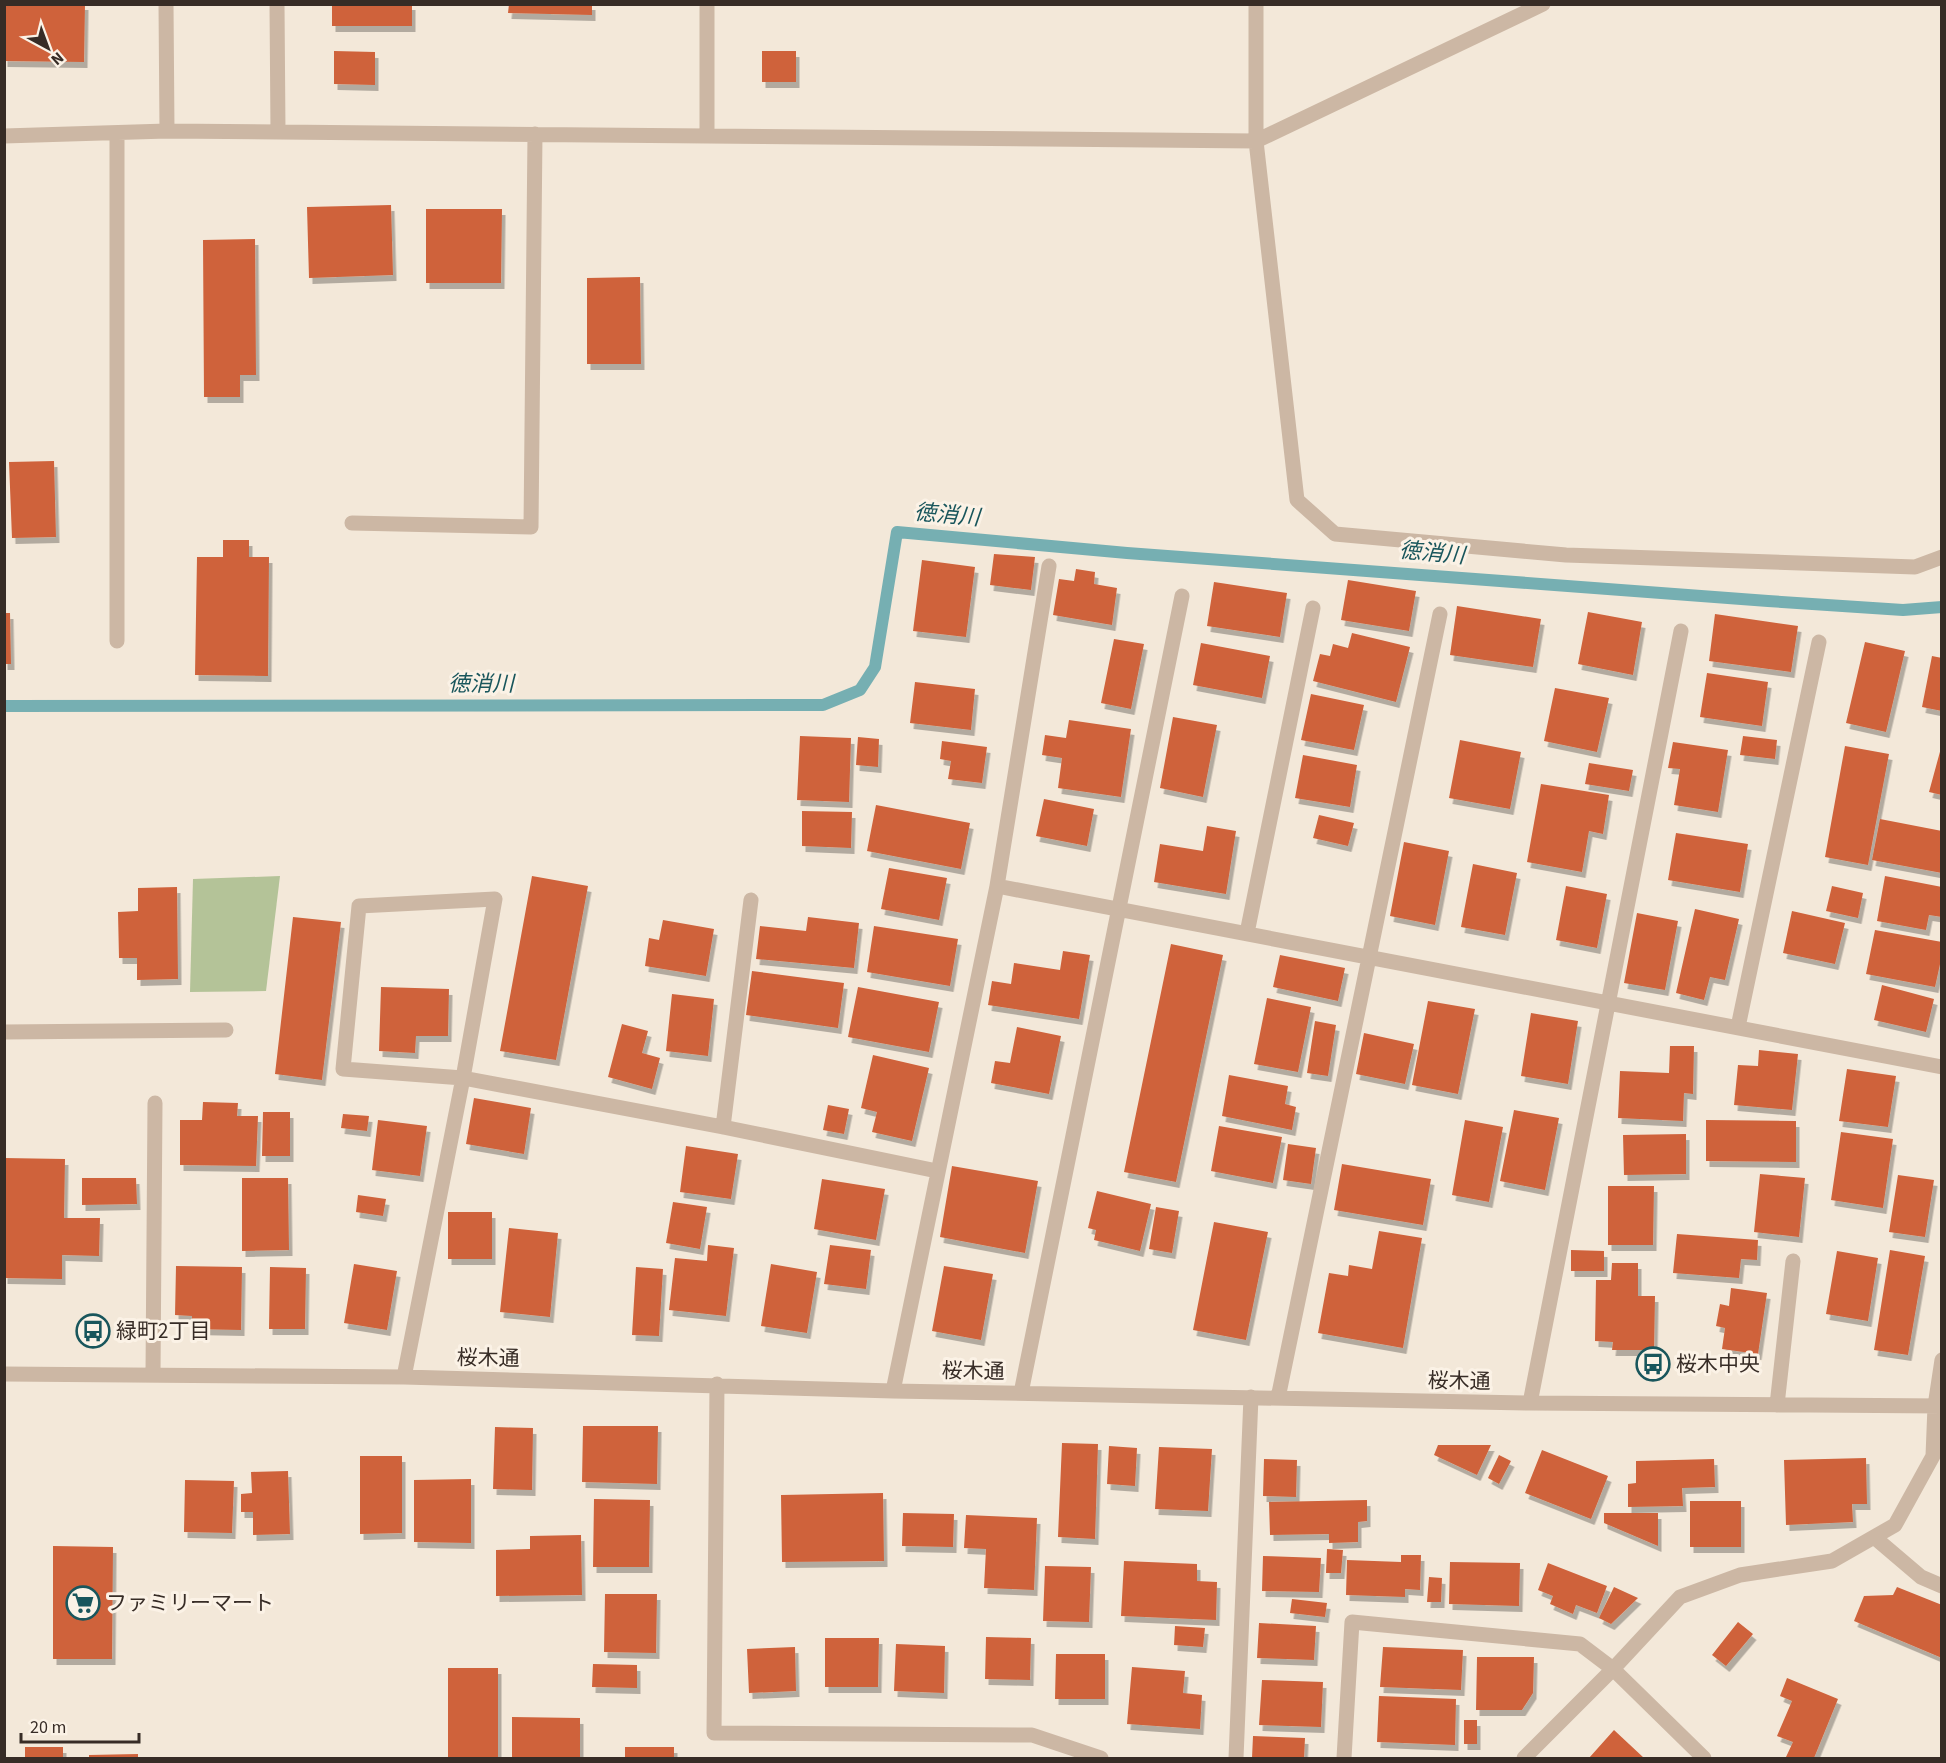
<svg xmlns="http://www.w3.org/2000/svg" width="1946" height="1763" viewBox="0 0 1946 1763" font-family="'Source Sans 3','Noto Sans JP',sans-serif">
<defs>
<filter id="shadow"><feDropShadow dx="3.5" dy="6" stdDeviation="0" flood-color="#0004"/></filter>
</defs>
<rect width="100%" height="100%" fill="#f3e8d9"/>
<path fill="#b4c398" d="M280,876L266,991L190,992L193,879Z"/>
<g fill="none" stroke-linecap="round" stroke-linejoin="round">
<path stroke="#76afb2" stroke-width="12" d="M4,706L823,705L860,690L875,667L897,532L1127,553L1768,601L1903,610L1942,607"/>
</g>
<path fill="#cf623b" filter="url(#shadow)" d="M4,4H85L84,62L4,61Z
M332,4H412V26H332Z
M509,4H592V15L508,13Z
M334,51L375,52V85L334,84Z
M762,51H796V82H762Z
M391,205L393,275L309,278L307,207Z
M426,209H502L501,283H426Z
M255,239L256,375H240V397H204L203,240Z
M640,277L641,364H587V278Z
M54,461L56,537L12,538L9,462Z
M223,540H249V557H269L268,676L195,675L197,557H223Z
M994,554L1035,557L1031,590L990,585Z
M922,560L975,567L966,637L913,631Z
M1076,569L1095,572L1094,584L1117,588L1112,625L1053,615L1059,579L1074,581Z
M1348,580L1416,591L1409,631L1341,620Z
M1214,582L1287,593L1280,637L1207,626Z
M1457,606L1541,619L1533,667L1450,655Z
M1588,612L1642,622L1633,675L1578,664Z
M4,613H10L11,664H4Z
M1715,614L1798,626L1791,672L1709,661Z
M1352,633L1410,647L1396,702L1313,681L1320,654L1330,656L1333,644L1348,648Z
M1114,639L1144,644L1131,709L1101,703Z
M1865,642L1905,651L1886,732L1846,723Z
M1201,643L1270,656L1262,698L1193,685Z
M1932,656L1942,658V711L1922,707Z
M1707,673L1768,682L1762,726L1700,717Z
M915,682L975,689L971,730L910,723Z
M1555,688L1609,698L1597,752L1544,741Z
M1311,694L1364,705L1354,750L1301,740Z
M1173,717L1217,725L1203,797L1160,788Z
M1069,720L1131,729L1121,797L1058,788L1062,758L1042,755L1045,735L1066,738Z
M800,736L851,738L849,802L797,800Z
M1743,736L1777,740L1775,759L1740,755Z
M858,737L879,739L878,767L856,765Z
M1460,740L1521,752L1510,809L1449,798Z
M942,741L987,747L982,783L948,779L951,761L940,759Z
M1673,742L1728,750L1718,812L1674,805L1680,769L1668,768Z
M1845,746L1889,754L1868,865L1825,857Z
M1941,748H1942V795L1929,792Z
M1303,755L1357,765L1350,807L1295,798Z
M1589,763L1633,770L1629,791L1585,784Z
M1541,784L1609,795L1603,834L1589,831L1582,872L1527,862Z
M1044,799L1094,809L1087,846L1036,836Z
M876,805L970,823L961,869L867,851Z
M802,811L852,812L851,848L802,846Z
M1319,815L1354,823L1348,846L1313,838Z
M1880,819L1942,831V873L1872,860Z
M1207,826L1236,831L1226,894L1154,882L1160,844L1203,851Z
M1676,833L1748,844L1740,892L1668,880Z
M1404,842L1449,851L1435,925L1390,916Z
M1473,864L1517,873L1505,935L1461,927Z
M889,868L947,878L939,920L881,909Z
M532,876L588,886L556,1060L500,1051Z
M1885,876L1942,887V917L1929,915L1926,930L1877,921Z
M1566,886L1607,894L1597,948L1556,940Z
M1832,886L1863,893L1858,918L1826,911Z
M177,887L178,979L137,980V958H119L118,912L138,911V888Z
M1695,909L1739,919L1725,980L1710,977L1704,1000L1676,993Z
M1792,911L1845,923L1835,964L1783,953Z
M1637,913L1678,921L1665,990L1624,983Z
M293,917L341,922L322,1080L275,1074Z
M808,917L859,923L854,968L756,959L760,926L806,931Z
M663,920L714,929L706,976L645,966L649,938L659,940Z
M874,926L958,939L950,986L867,972Z
M1875,930L1942,942V955L1935,987L1866,974Z
M1171,944L1223,955L1176,1182L1124,1172Z
M1063,951L1090,955L1079,1019L988,1005L992,981L1011,984L1014,963L1060,970Z
M1280,955L1345,968L1338,1001L1273,987Z
M752,971L844,983L838,1028L746,1015Z
M1882,985L1934,999L1926,1032L1874,1020Z
M381,987L449,989L448,1036H416L415,1053L379,1051Z
M858,987L939,1002L929,1052L848,1037Z
M672,994L714,999L708,1056L666,1051Z
M1267,998L1311,1007L1298,1072L1254,1064Z
M1428,1001L1475,1009L1458,1094L1412,1085Z
M1531,1013L1578,1021L1568,1084L1521,1076Z
M1315,1021L1336,1025L1328,1076L1307,1073Z
M622,1024L648,1031L642,1053L660,1058L652,1089L608,1077Z
M1017,1027L1061,1036L1049,1094L991,1083L995,1061L1010,1063Z
M1364,1033L1414,1044L1405,1084L1356,1074Z
M1670,1046H1694L1693,1094L1684,1093L1683,1121L1618,1118L1620,1071L1669,1073Z
M1759,1050L1798,1054L1792,1110L1734,1105L1738,1065L1758,1066Z
M873,1055L929,1068L912,1141L872,1132L877,1112L861,1108Z
M1847,1069L1896,1076L1888,1127L1839,1121Z
M1229,1075L1288,1086L1285,1104L1296,1107L1292,1130L1222,1116Z
M474,1098L531,1108L524,1154L466,1144Z
M203,1102L238,1103L237,1116H258L256,1166L180,1165V1120H202Z
M828,1105L849,1109L844,1134L823,1130Z
M1514,1110L1559,1118L1545,1190L1500,1181Z
M263,1112H290V1156H262Z
M343,1114L369,1116L367,1131L341,1128Z
M378,1120L427,1126L420,1176L372,1170Z
M1465,1120L1503,1127L1489,1202L1452,1195Z
M1706,1120L1796,1121V1162L1706,1161Z
M1219,1126L1282,1137L1273,1183L1211,1171Z
M1841,1132L1893,1139L1883,1208L1831,1200Z
M1686,1134V1174L1624,1175L1623,1135Z
M1288,1144L1316,1148L1311,1184L1283,1180Z
M686,1146L738,1154L731,1199L680,1192Z
M4,1158L65,1159L64,1218H100L99,1256L62,1255V1279L4,1278Z
M1342,1164L1431,1179L1423,1225L1334,1210Z
M952,1166L1038,1181L1025,1253L940,1237Z
M1760,1174L1805,1178L1799,1237L1754,1232Z
M1898,1175L1934,1180L1925,1237L1889,1232Z
M82,1178H136L137,1204L82,1205Z
M242,1178H288L289,1250L242,1251Z
M822,1179L885,1189L876,1240L814,1229Z
M1608,1186H1654L1653,1245H1608Z
M1097,1191L1151,1204L1140,1251L1094,1240L1096,1230L1088,1228Z
M358,1195L386,1199L383,1216L356,1212Z
M673,1202L707,1207L700,1249L666,1243Z
M1156,1207L1179,1211L1172,1253L1149,1249Z
M448,1212H492V1259H448Z
M1214,1222L1268,1232L1246,1340L1193,1330Z
M509,1228L558,1233L550,1317L500,1312Z
M1379,1231L1422,1238L1403,1348L1318,1333L1329,1273L1348,1276L1349,1265L1372,1269Z
M1677,1234L1758,1240L1757,1260L1741,1259L1739,1278L1673,1273Z
M708,1245L734,1248L726,1316L669,1310L675,1258L707,1261Z
M830,1245L871,1250L866,1289L824,1284Z
M1571,1250L1604,1251V1271H1571Z
M1890,1250L1925,1256L1908,1355L1874,1350Z
M1837,1251L1878,1258L1868,1321L1826,1314Z
M1612,1263H1638V1296H1655L1654,1350H1612L1613,1342L1595,1341L1596,1280H1611Z
M354,1264L397,1271L387,1330L344,1323Z
M771,1264L817,1272L807,1333L761,1326Z
M176,1266L242,1267L241,1330L192,1329V1316L175,1315Z
M944,1266L993,1274L981,1340L932,1331Z
M270,1267L306,1268L305,1329H269Z
M636,1267L663,1269L659,1336L632,1335Z
M1731,1288L1767,1293L1758,1354L1722,1349L1725,1328L1716,1326L1720,1304L1729,1306Z
M583,1426H658L657,1484L582,1482Z
M495,1427L533,1428L532,1490L493,1489Z
M1062,1443L1098,1444L1095,1539L1058,1537Z
M1438,1445H1491L1477,1475L1434,1455Z
M1109,1446L1137,1448L1135,1486L1107,1484Z
M1159,1447L1212,1449L1208,1511L1155,1509Z
M1542,1450L1608,1476L1591,1519L1525,1493Z
M1499,1455L1511,1461L1499,1484L1488,1478Z
M360,1456H402V1533L360,1534Z
M1866,1458L1867,1504H1852L1853,1522L1786,1525L1784,1460Z
M1264,1459L1297,1460L1296,1497L1263,1496Z
M1714,1459L1715,1487L1682,1488L1683,1506L1628,1507V1484L1636,1483V1461Z
M288,1471L290,1534L253,1535V1512H241V1494L252,1493L251,1472Z
M471,1479V1543L414,1542V1480Z
M185,1480L234,1481L232,1533L184,1532Z
M883,1493L884,1561L782,1562L781,1495Z
M594,1499L650,1500L649,1567H593Z
M1367,1500V1521L1358,1522V1542L1329,1543V1534L1270,1535L1269,1502Z
M1690,1501H1741V1547H1690Z
M903,1513L954,1514L953,1547L902,1546Z
M1604,1513H1658V1546L1604,1523Z
M966,1515L1037,1518L1034,1590L984,1588L986,1549L964,1548Z
M581,1535L582,1595L496,1596V1550L530,1549V1536Z
M53,1546L113,1547L112,1659H53Z
M1327,1549L1343,1550L1341,1573H1326Z
M1401,1555H1421L1420,1590L1405,1589V1597L1346,1595L1347,1560L1401,1562Z
M1263,1556L1321,1558L1319,1592L1262,1591Z
M1124,1561L1197,1564V1581L1217,1582L1216,1620L1121,1616Z
M1450,1562L1520,1563L1519,1606L1449,1604Z
M1548,1563L1607,1586L1597,1613L1576,1605L1573,1614L1550,1604L1553,1596L1538,1590Z
M1045,1566L1091,1567L1089,1622L1043,1621Z
M1429,1577L1442,1578L1441,1602H1427Z
M1614,1587L1638,1598L1611,1624L1599,1618Z
M1897,1587L1942,1605V1658L1854,1621L1864,1596L1893,1595Z
M605,1594H657L656,1653L604,1652Z
M1292,1599L1327,1603L1325,1617L1290,1613Z
M1738,1622L1753,1634L1726,1666L1712,1655Z
M1259,1623L1316,1626L1314,1660L1257,1658Z
M1175,1626L1205,1628L1203,1647L1174,1645Z
M986,1637L1031,1638L1030,1680L985,1679Z
M825,1638H879L878,1687H825Z
M896,1644L945,1646L944,1693L894,1691Z
M795,1647L796,1691L749,1693L747,1649Z
M1383,1647L1463,1650L1461,1690L1380,1687Z
M1056,1654H1105V1699H1055Z
M1477,1657H1534L1533,1693L1522,1710H1476Z
M593,1664L637,1665V1688L592,1687Z
M1132,1667L1185,1671L1183,1693L1202,1695L1200,1729L1127,1724Z
M448,1668H498V1758H448Z
M1787,1678L1838,1699L1814,1758L1786,1757L1793,1742L1777,1736L1792,1701L1780,1696Z
M1262,1680L1323,1682L1321,1727L1259,1725Z
M1379,1696L1456,1699L1455,1745L1377,1742Z
M512,1717L580,1718V1758H512Z
M1464,1720H1477V1744H1464Z
M1614,1730L1644,1758H1589Z
M1253,1736L1305,1738L1304,1758H1252Z
M25,1747H63V1758H25Z
M625,1747H674V1758H625Z
M138,1754V1758H89V1755Z"/>
<g fill="none" stroke-linecap="round" stroke-linejoin="round">
<path stroke="#ccb7a4" stroke-width="15" d="M166,4L167,131
M277,4L278,132
M1256,4V141L1297,500L1335,534L1566,555L1915,567L1942,557
M117,133V641
M4,136L167,131L1256,141L1543,4
M707,136V4
M352,523L531,527L535,134
M997,886L1942,1067
M495,899L463,1078L343,1069L359,906Z
M1247,933L1313,608
M1738,1027L1819,642
M4,1032L226,1030
M723,1127L751,900
M4,1374L404,1377L893,1391L1530,1403L1942,1406
M153,1375L155,1103
M404,1377L463,1078L723,1127L937,1171
M717,1384L714,1733L1032,1735L1101,1758
M893,1391L997,886L1049,566
M1021,1393L1182,596
M1278,1398L1440,614
M1530,1403L1681,631
M1777,1405L1793,1261
M1874,1537L1921,1577L1942,1586
M1236,1758L1251,1397
M1344,1758L1352,1622L1580,1644L1613,1669L1704,1758
M1524,1758L1613,1669L1680,1597L1740,1575L1832,1561L1895,1525L1933,1456L1935,1406L1942,1360"/>
</g>
<defs>
<g id="bus-ring" transform="scale(1.725)"><circle r="9.5" fill="#fbf2e6" stroke="#19565c" stroke-width="1.5"/><path d="M-5-6H5V4H4V6H2V4H-2V6H-4V4H-5ZM-3.5-4V0h7V-4ZM-3.5 1.2v1.5H-2V1.2ZM2 1.2v1.5H3.5V1.2Z" fill="#19565c"/></g>
<g id="supermarket-ring" transform="scale(1.725)"><circle r="9.5" fill="#fbf2e6" stroke="#19565c" stroke-width="1.5"/><path d="M-6-5.5h2.5l.6 2H6L4.5 2H-2.5L-4.4-4H-6ZM-1.5 3.2a1.3 1.3 0 1 0 .1 0ZM3 3.2a1.3 1.3 0 1 0 .1 0Z" fill="#19565c"/></g>
</defs>
<g fill-rule="evenodd">
<use href="#bus-ring" x="93" y="1331"/>
<use href="#bus-ring" x="1653" y="1364"/>
<use href="#supermarket-ring" x="83" y="1603"/>
</g>
<g text-anchor="middle" dominant-baseline="central" stroke-width="6" stroke-linejoin="round" paint-order="stroke">
<g font-size="21" fill="#372c26" stroke="#fbf2e6" text-anchor="start">
<text x="116" y="1331">緑町2丁目</text>
<text x="1676" y="1364">桜木中央</text>
<text x="106" y="1603">ファミリーマート</text>
</g>
<g font-size="21" fill="#372c26" stroke="#fbf2e6">
<text transform="translate(488 1358) rotate(1)">桜木通</text>
<text transform="translate(973 1371) rotate(1)">桜木通</text>
<text transform="translate(1459 1381) rotate(1)">桜木通</text>
</g>
<g font-size="22" font-style="italic" fill="#19565c" stroke="#fbf2e6">
<text transform="translate(947 515) rotate(5)">徳消川</text>
<text transform="translate(1432 553) rotate(5)">徳消川</text>
<text x="481" y="684">徳消川</text>
</g>
</g>
<rect width="1946" height="1763" fill="none" stroke="#372c26" stroke-width="12"/>
<g transform="translate(48 48) rotate(139)" stroke="#fbf2e6" stroke-width="4.5" paint-order="stroke">
<path d="M0-4.5L10 22L0 15L-10 22Z" fill="#372c26"/>
<text y="-9" font-size="16" font-weight="bold" text-anchor="middle" fill="#372c26">N</text>
</g>
<path d="M21 1733v9h118v-9" fill="none" stroke="#372c26" stroke-width="3"/>
<text x="30" y="1733" font-size="18" fill="#372c26" stroke="#fbf2e6" stroke-width="4.5" paint-order="stroke">20 m</text>
</svg>
